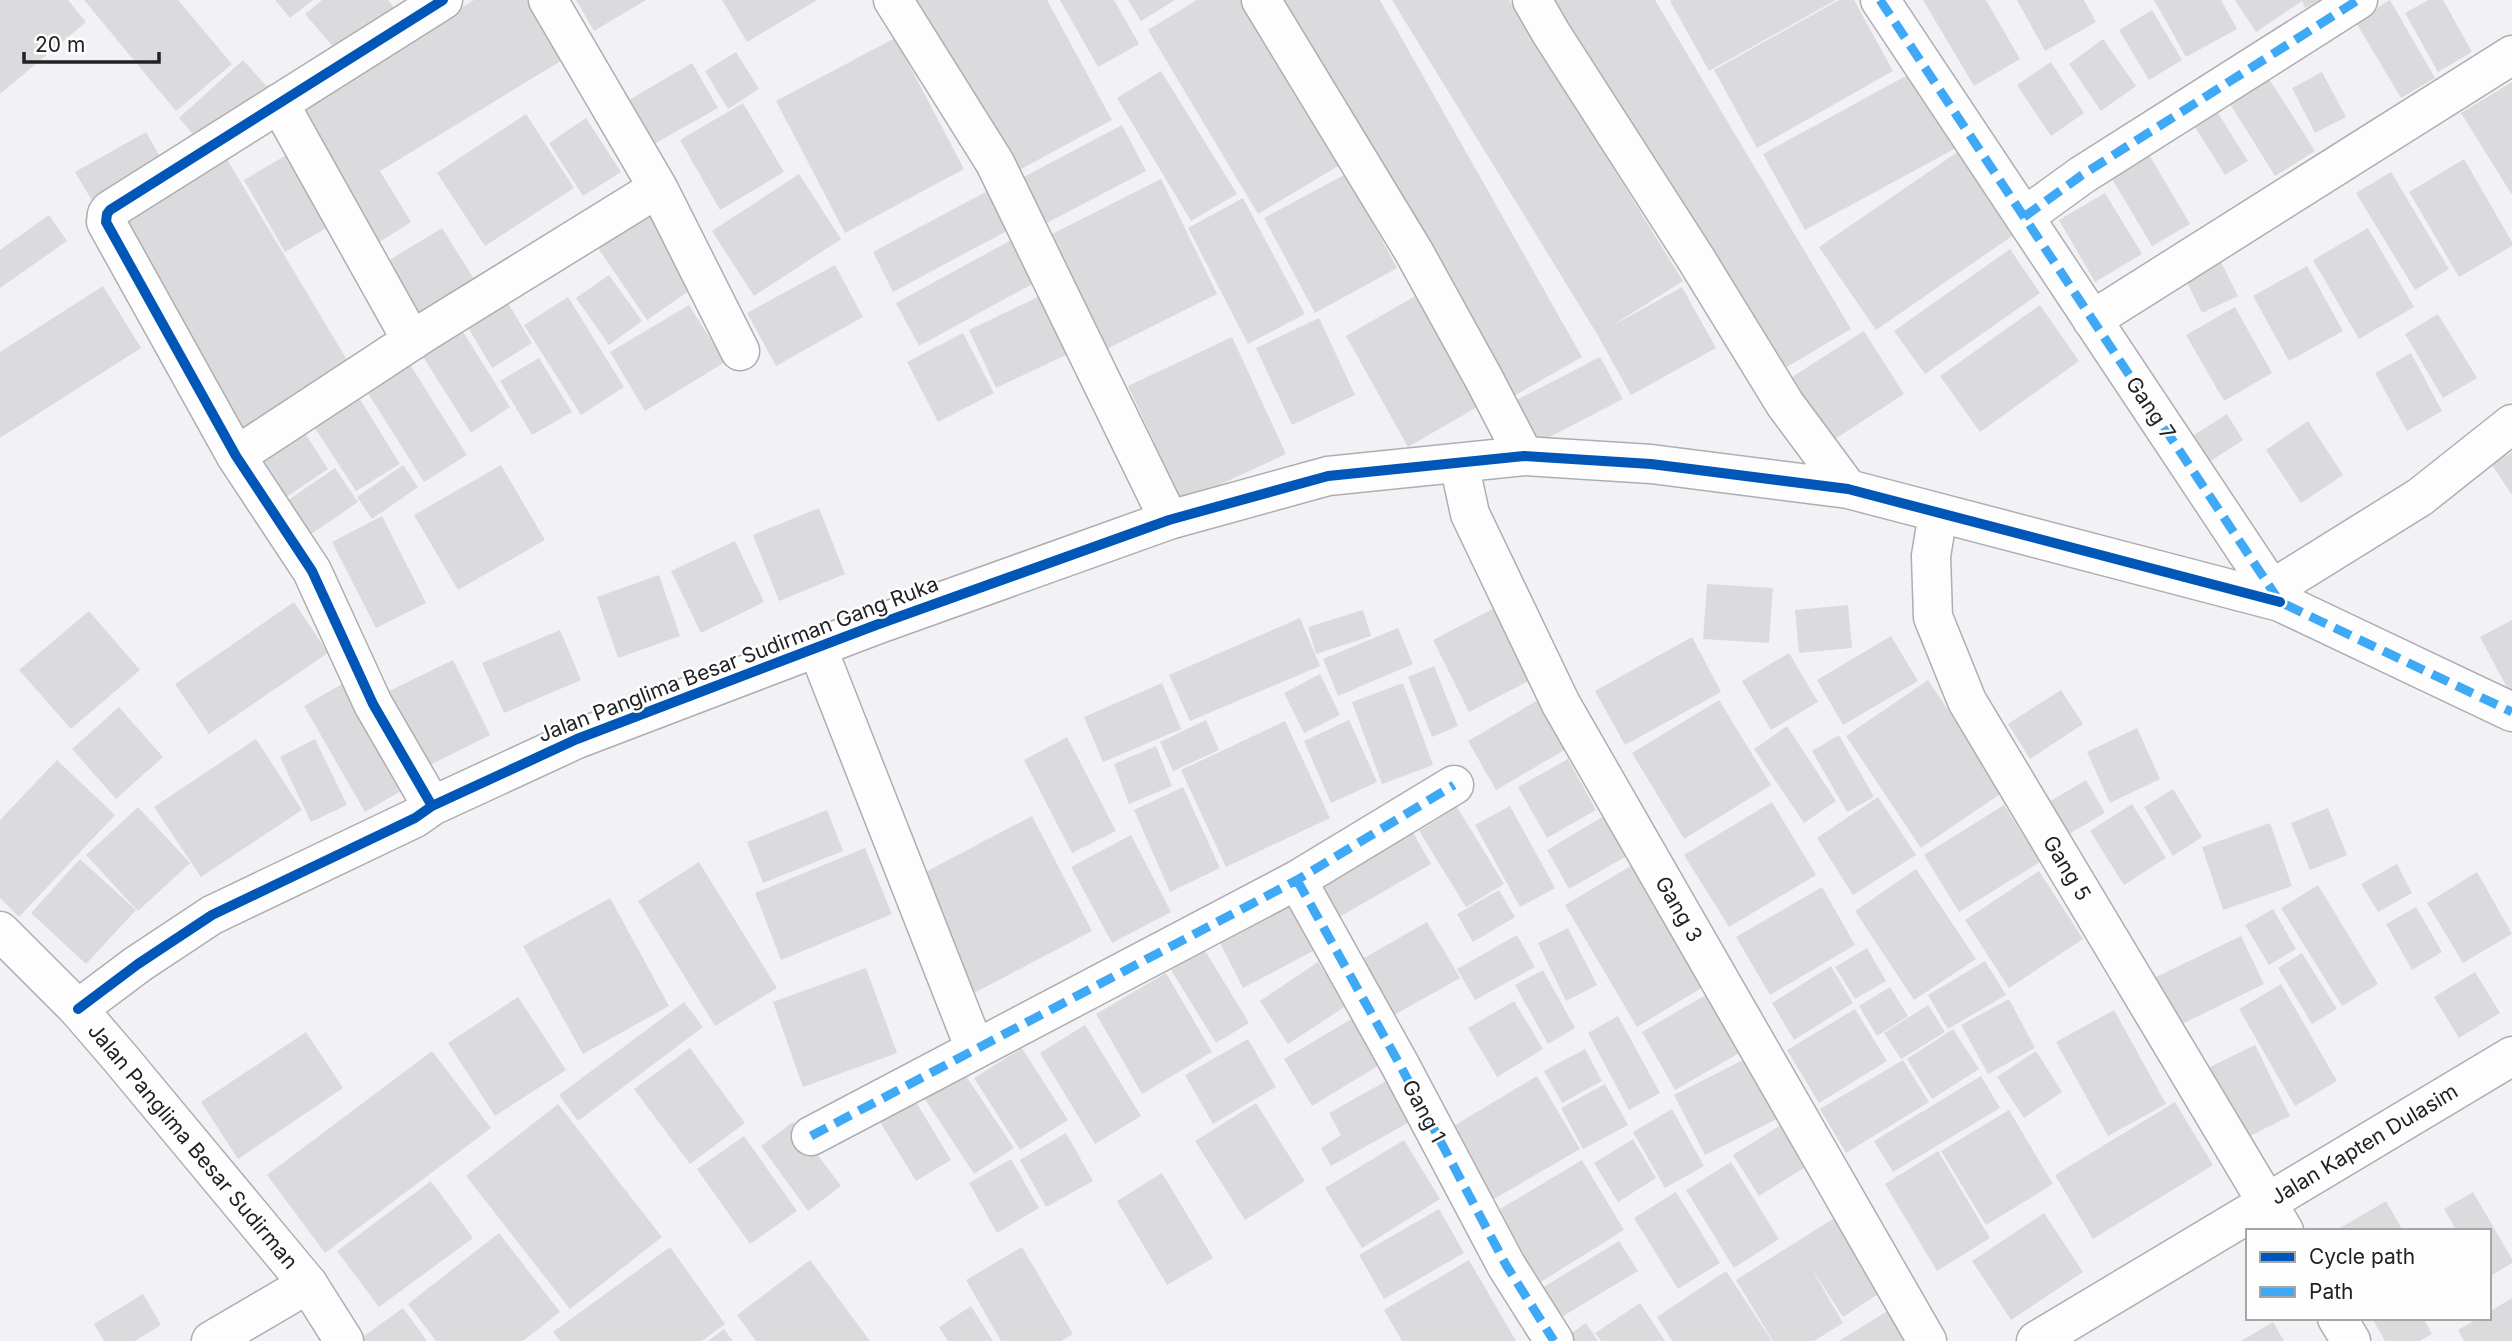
<svg xmlns="http://www.w3.org/2000/svg" width="2512" height="1341" viewBox="0 0 2512 1341" font-family="Inter,sans-serif">
<rect width="100%" height="100%" fill="#f2f2f6"/>
<path fill="#dbdbde" d="M0,0H68L86,22L0,94Z
M84,0H178L232,64L176,111Z
M275,0H313L290,18Z
M322,0H388L395,9L341,56L305,14Z
M474,0H535L569,56L380,171L411,222L373,246L290,109L330,88Z
M576,0H646L594,31Z
M722,0H817L747,42Z
M913,0H1047L1112,120L1008,176Z
M1060,0H1114L1139,44L1098,67Z
M1128,0H1175L1141,21Z
M1197,0H1241L1340,165L1258,214L1148,30Z
M1277,0H1380L1582,357L1503,402Z
M1392,0H1509L1683,281L1610,327L1682,287L1716,348L1631,395L1597,334Z
M1552,0H1655L1851,329L1775,374Z
M1673,0H1836L1709,71L1670,1Z
M1839,0H1854L1893,71L1757,148L1714,70Z
M1923,0H1986L2020,59L1974,86Z
M2017,0H2084L2096,22L2045,51Z
M2154,0H2221L2237,29L2186,57Z
M2235,0H2321L2305,8L2302,1L2256,32Z
M2390,0L2435,78L2401,98L2355,21Z
M2428,0H2443L2472,52L2438,72L2405,13Z
M2152,10L2182,60L2149,80L2119,30Z
M895,38L964,169L845,233L776,101Z
M2103,39L2136,86L2101,111L2069,64Z
M736,52L759,89L728,109L705,71Z
M243,60L268,88L203,146L179,118Z
M2051,62L2084,113L2051,136L2017,85Z
M692,63L718,108L654,144L629,100Z
M2261,66L2315,151L2275,176L2222,91Z
M1161,71L1237,194L1191,221L1117,98Z
M1915,71L1956,148L1805,230L1763,154Z
M2322,72L2346,117L2315,133L2292,88Z
M2512,82V195L2461,113Z
M743,103L784,172L720,210L680,140Z
M2213,105L2248,161L2225,175L2190,119Z
M526,114L574,188L485,246L437,173Z
M586,118L621,172L583,196L549,143Z
M1122,125L1146,171L1041,226L1018,180Z
M146,132L164,164L94,204L75,172Z
M300,147L342,219L285,252L244,180Z
M1959,151L2015,234L1876,330L1819,247Z
M2147,151L2190,224L2152,246L2109,174Z
M225,156L350,365L239,430L115,222Z
M2464,159L2512,242V246L2459,277L2409,192Z
M2391,172L2449,269L2415,290L2356,193Z
M799,174L841,239L754,296L712,231Z
M1346,174L1397,268L1315,313L1264,218Z
M1161,179L1217,294L1099,353L1042,239Z
M995,187L1016,226L893,292L873,252Z
M2105,193L2142,254L2095,282L2059,220Z
M1243,198L1305,314L1248,344L1188,228Z
M655,210L702,282L647,320L598,248Z
M49,215L67,241L0,288V250Z
M442,228L474,279L416,316L383,264Z
M2368,228L2414,307L2359,339L2313,260Z
M1013,239L1036,282L919,346L896,303Z
M2010,249L2040,293L1925,374L1894,331Z
M2216,252L2238,296L2202,313L2181,270Z
M835,265L863,317L776,366L747,313Z
M2307,266L2343,331L2289,361L2253,296Z
M609,275L642,321L609,345L576,298Z
M103,286L141,348L0,438V352Z
M1042,295L1068,354L996,388L969,330Z
M1417,295L1479,406L1408,447L1346,336Z
M568,297L624,387L581,415L524,325Z
M506,300L532,343L492,368L466,324Z
M689,305L725,362L645,411L610,352Z
M2040,305L2079,361L1980,432L1940,376Z
M2235,307L2272,373L2224,401L2186,335Z
M2438,314L2477,378L2443,398L2405,334Z
M1319,318L1355,395L1292,425L1256,348Z
M462,330L510,407L471,433L422,355Z
M1864,331L1904,394L1832,441L1792,377Z
M963,333L994,393L938,422L907,362Z
M1232,337L1286,454L1182,502L1128,386Z
M2411,353L2442,411L2407,431L2375,373Z
M1600,357L1623,399L1534,445L1513,402Z
M539,358L572,412L532,435L500,381Z
M409,363L467,455L424,482L366,390Z
M358,396L400,464L356,491L313,425Z
M2227,414L2243,440L2206,464L2189,438Z
M2308,421L2343,475L2301,503L2266,450Z
M301,427L328,469L279,502L251,461Z
M2512,452V495L2492,465Z
M403,465L418,487L372,519L357,497Z
M501,465L545,540L458,590L414,515Z
M335,468L358,502L301,541L278,507Z
M819,508L845,574L779,601L753,535Z
M382,516L426,603L376,628L332,542Z
M735,541L764,602L701,633L671,571Z
M659,575L680,636L618,658L597,597Z
M1707,584L1773,588L1769,643L1703,639Z
M294,602L328,653L209,734L175,684Z
M1504,603L1540,675L1469,712L1433,640Z
M1848,605L1852,648L1799,653L1795,610Z
M1363,610L1371,636L1316,654L1308,627Z
M89,611L140,670L71,729L19,670Z
M1300,618L1320,666L1190,721L1169,675Z
M2512,620V697L2480,637Z
M1398,628L1413,664L1338,696L1323,659Z
M560,630L581,680L504,713L482,663Z
M1891,636L1918,681L1843,725L1817,680Z
M1692,637L1721,692L1625,745L1595,691Z
M1789,653L1818,702L1771,730L1742,681Z
M453,660L490,735L426,767L389,691Z
M1434,666L1458,726L1432,737L1408,677Z
M1320,674L1340,715L1304,733L1284,693Z
M1928,680L2003,792L1921,848L1846,736Z
M347,681L408,787L365,812L304,706Z
M1162,683L1181,729L1103,762L1084,717Z
M1403,683L1433,765L1382,784L1352,702Z
M2061,690L2083,724L2030,759L2008,724Z
M1552,692L1580,741L1496,790L1468,741Z
M1719,700L1771,785L1684,839L1632,753Z
M119,707L163,757L116,799L72,749Z
M1206,720L1219,750L1173,771L1160,742Z
M1349,720L1377,782L1331,803L1304,741Z
M1285,721L1330,818L1226,867L1181,770Z
M1787,726L1836,801L1804,823L1754,749Z
M2137,728L2160,779L2110,803L2087,752Z
M1839,735L1874,797L1847,812L1812,751Z
M1067,737L1116,831L1072,853L1024,760Z
M256,739L302,810L201,877L154,807Z
M315,739L347,805L311,822L280,757Z
M1156,746L1172,786L1129,804L1114,764Z
M1568,759L1596,810L1547,838L1518,787Z
M57,760L115,815L19,917L0,898V820Z
M2086,780L2105,813L2062,838L2044,805Z
M1183,787L1220,868L1170,892L1134,810Z
M2173,789L2202,837L2173,856L2144,807Z
M1878,797L1916,855L1853,895L1817,838Z
M1772,802L1816,875L1729,927L1684,855Z
M2132,804L2166,858L2124,885L2090,831Z
M2004,805L2040,862L1959,912L1924,855Z
M1510,806L1555,888L1520,907L1475,825Z
M138,807L190,863L138,911L86,855Z
M1457,807L1504,884L1466,907L1419,831Z
M2328,808L2347,855L2310,870L2291,823Z
M827,810L843,851L763,883L747,842Z
M1032,816L1092,931L974,993L914,878Z
M1604,816L1627,856L1569,889L1547,850Z
M2270,823L2292,886L2223,910L2202,847Z
M1411,829L1431,864L1329,923L1309,887Z
M1131,835L1171,912L1112,943L1071,867Z
M865,848L892,914L781,960L755,893Z
M1646,857L1718,978L1637,1027L1565,905Z
M80,859L136,910L86,964L31,913Z
M699,862L777,988L715,1026L638,901Z
M2397,864L2412,893L2378,912L2361,884Z
M1916,869L1976,959L1914,1000L1855,911Z
M2039,871L2083,939L2009,988L1965,920Z
M2477,872L2512,934L2463,963L2427,903Z
M2318,885L2378,984L2342,1006L2281,908Z
M1822,887L1855,945L1770,995L1736,937Z
M1499,890L1515,917L1473,942L1457,914Z
M610,898L669,1006L583,1054L523,946Z
M1285,899L1313,951L1243,988L1216,935Z
M2416,907L2442,952L2412,970L2386,924Z
M2273,909L2296,949L2269,965L2245,925Z
M1427,922L1460,978L1389,1018L1357,962Z
M1568,928L1597,985L1566,1001L1538,943Z
M1517,935L1535,967L1475,1000L1457,969Z
M2241,936L2264,984L2178,1026L2154,978Z
M1867,948L1886,981L1855,999L1835,967Z
M1204,949L1249,1023L1216,1043L1171,970Z
M2302,953L2337,1009L2312,1024L2278,968Z
M1985,961L2006,995L1948,1029L1928,995Z
M1318,962L1346,1006L1288,1044L1260,1001Z
M1831,966L1853,1003L1794,1040L1772,1003Z
M866,968L897,1053L803,1087L773,1002Z
M1543,970L1575,1028L1548,1044L1515,985Z
M2475,972L2500,1013L2459,1038L2434,997Z
M1166,973L1212,1052L1142,1094L1096,1014Z
M2281,984L2337,1081L2295,1106L2239,1009Z
M1723,985L1755,1044L1675,1090L1642,1032Z
M1890,987L1908,1016L1877,1036L1859,1006Z
M518,997L566,1070L495,1116L448,1043Z
M2009,999L2035,1048L1988,1074L1961,1025Z
M1514,1001L1543,1049L1497,1077L1468,1028Z
M684,1002L703,1027L578,1121L559,1095Z
M1928,1005L1945,1032L1901,1059L1884,1033Z
M1855,1009L1887,1061L1819,1103L1787,1050Z
M2114,1010L2166,1104L2108,1136L2056,1042Z
M1618,1016L1660,1093L1629,1110L1588,1033Z
M1353,1018L1381,1064L1312,1106L1284,1059Z
M1085,1025L1141,1116L1095,1144L1040,1053Z
M1953,1029L1979,1069L1932,1099L1907,1059Z
M306,1032L343,1088L238,1159L201,1102Z
M1248,1039L1276,1087L1213,1124L1185,1075Z
M2255,1045L2290,1116L2244,1139L2210,1067Z
M690,1048L745,1123L690,1164L634,1089Z
M1022,1048L1068,1120L1020,1150L974,1078Z
M1585,1049L1602,1081L1562,1103L1544,1071Z
M432,1051L491,1128L325,1253L267,1175Z
M2036,1051L2062,1092L2024,1118L1997,1077Z
M1755,1054L1785,1115L1705,1155L1674,1095Z
M1903,1060L1929,1102L1846,1153L1820,1109Z
M962,1070L1014,1148L974,1174L923,1096Z
M1537,1076L1580,1149L1494,1199L1452,1127Z
M1981,1076L2000,1108L1893,1172L1874,1141Z
M1388,1080L1411,1121L1331,1166L1321,1148L1341,1135L1329,1113Z
M1605,1084L1628,1125L1583,1149L1561,1108Z
M910,1092L951,1160L916,1181L874,1112Z
M2175,1102L2213,1165L2093,1239L2055,1175Z
M1256,1103L1305,1181L1245,1220L1195,1141Z
M558,1104L662,1237L570,1309L466,1176Z
M1672,1109L1704,1166L1665,1188L1633,1132Z
M2009,1110L2053,1184L1986,1225L1941,1151Z
M1792,1118L1818,1159L1759,1196L1733,1155Z
M793,1122L841,1186L808,1211L761,1146Z
M1066,1133L1093,1181L1046,1207L1020,1160Z
M744,1136L797,1211L750,1244L697,1169Z
M1633,1139L1656,1178L1618,1202L1594,1163Z
M1404,1140L1440,1199L1362,1248L1325,1188Z
M1938,1151L1990,1238L1937,1271L1885,1184Z
M1011,1159L1039,1208L997,1233L969,1183Z
M1582,1160L1624,1230L1539,1283L1495,1212Z
M1731,1162L1779,1239L1734,1268L1686,1190Z
M1162,1173L1213,1258L1167,1285L1117,1201Z
M431,1181L473,1238L379,1307L337,1251Z
M1676,1192L1720,1263L1678,1289L1634,1218Z
M2473,1192L2512,1259V1263L2489,1277V1231H2457L2444,1209Z
M2386,1201L2403,1231H2335Z
M1439,1209L1464,1253L1384,1299L1359,1255Z
M1844,1212L1892,1285L1843,1317L1810,1266L1843,1323L1814,1341H1773L1736,1280Z
M2044,1213L2083,1272L2011,1320L1972,1261Z
M499,1233L560,1312L523,1341H436L408,1304Z
M1619,1241L1638,1271L1555,1321L1537,1291Z
M670,1247L725,1324L702,1341H560L553,1332Z
M1022,1247L1073,1334L1061,1341H1001L966,1280Z
M810,1260L870,1341H756L737,1315Z
M1469,1260L1516,1341H1402L1384,1310Z
M1726,1271L1772,1341H1672L1657,1317Z
M143,1294L161,1325L135,1341H104L94,1324Z
M2512,1298V1341H2464L2458,1330L2479,1318H2489V1312Z
M1640,1303L1665,1341H1601L1595,1333Z
M1897,1305L1919,1341H1839Z
M971,1306L993,1341H948L939,1327Z
M403,1308L427,1341H357Z
M2372,1318H2423L2432,1334L2420,1341H2385Z
M2273,1322L2284,1341H2241Z
M1586,1323L1598,1341H1560Z
M724,1329L733,1341H708Z"/>
<g fill="none" stroke-linecap="round" stroke-linejoin="round">
<g stroke="#aeaeb1" stroke-width="41">
<path id="street" d="M893,0L995,163L1169,520
M1261,0L1414,252L1484,379L1524,456
M1532,0L1551,33L1696,259L1785,404L1848,489
M1880,0L2280,602L2512,712
M279,103L412,341
M658,188L740,351
M2024,217L2082,175L2358,0
M2092,320L2512,55
M236,456L425,332L658,188L548,0
M1459,463L1470,514L1561,704L1927,1341
M1938,513L1931,556L1933,617L1967,701L2284,1231
M2272,589L2420,497L2512,424
M817,647L975,1049
M432,806L373,704L312,571L236,456L106,222L107,214L110,210L443,0
M1297,880L1400,1065L1506,1265L1554,1341
M78,1009L138,964L212,915L415,818L432,806L577,739L876,625L1169,520L1328,476L1524,456L1651,464L1848,489L2280,602
M811,1136L1297,880L1454,785
M2337,1318L2351,1341
M211,1341L308,1284"/>
</g>
<g stroke="#aeaeb1" stroke-width="41">
<path id="secondary" d="M0,931L78,1009L121,1059L308,1284L344,1341
M2036,1341L2512,1056"/>
</g>
<use href="#street" stroke="#fdfdfe" stroke-width="38"/>
<use href="#secondary" stroke="#fdfdfe" stroke-width="38"/>
<path stroke="#3fa9f5" stroke-width="9" stroke-dasharray="18 9" stroke-linecap="butt" d="M1880,0L2280,602L2512,712
M2024,217L2082,175L2358,0
M1297,880L1400,1065L1506,1265L1554,1341
M811,1136L1297,880L1454,785"/>
<g stroke="#fefefe" stroke-width="15">
<path id="cycleway" d="M432,806L373,704L312,571L236,456L106,222L107,214L110,210L443,0
M78,1009L138,964L212,915L415,818L432,806L577,739L876,625L1169,520L1328,476L1524,456L1651,464L1848,489L2280,602"/>
</g>
<use href="#cycleway" stroke="#0057b8" stroke-width="10"/>
</g>
<g text-anchor="middle" dominant-baseline="central" stroke-width="5" stroke-linejoin="round" paint-order="stroke">
<g font-size="21" fill="#222225" stroke="#fefefe">
<text transform="translate(2151 408) rotate(56)">Gang 7</text>
<text transform="translate(738 659) rotate(-21)">Jalan Panglima Besar Sudirman Gang Ruka</text>
<text transform="translate(2067 868) rotate(59)">Gang 5</text>
<text transform="translate(1679 909) rotate(60)">Gang 3</text>
<text transform="translate(1424 1111) rotate(62)">Gang 1</text>
<text transform="translate(2364 1144) rotate(-31)">Jalan Kapten Dulasim</text>
<text transform="translate(193 1146) rotate(50)">Jalan Panglima Besar Sudirman</text>
</g>
</g>
<rect x="2246" y="1229" width="245" height="91" fill="#fefefe" stroke="#a6a6a7" stroke-width="2"/>
<rect x="2260" y="1252" width="35" height="10" fill="#0057b8" stroke="#a6a6a7" stroke-width="2"/>
<text x="2309" y="1264" font-size="21" fill="#222225">Cycle path</text>
<rect x="2260" y="1287" width="35" height="10" fill="#3fa9f5" stroke="#a6a6a7" stroke-width="2"/>
<text x="2309" y="1299" font-size="21" fill="#222225">Path</text>
<path d="M24 52v10h135v-10" fill="none" stroke="#222225" stroke-width="3.5"/>
<text x="35" y="52" font-size="21" fill="#222225" stroke="#fefefe" stroke-width="5" paint-order="stroke">20 m</text>
</svg>
